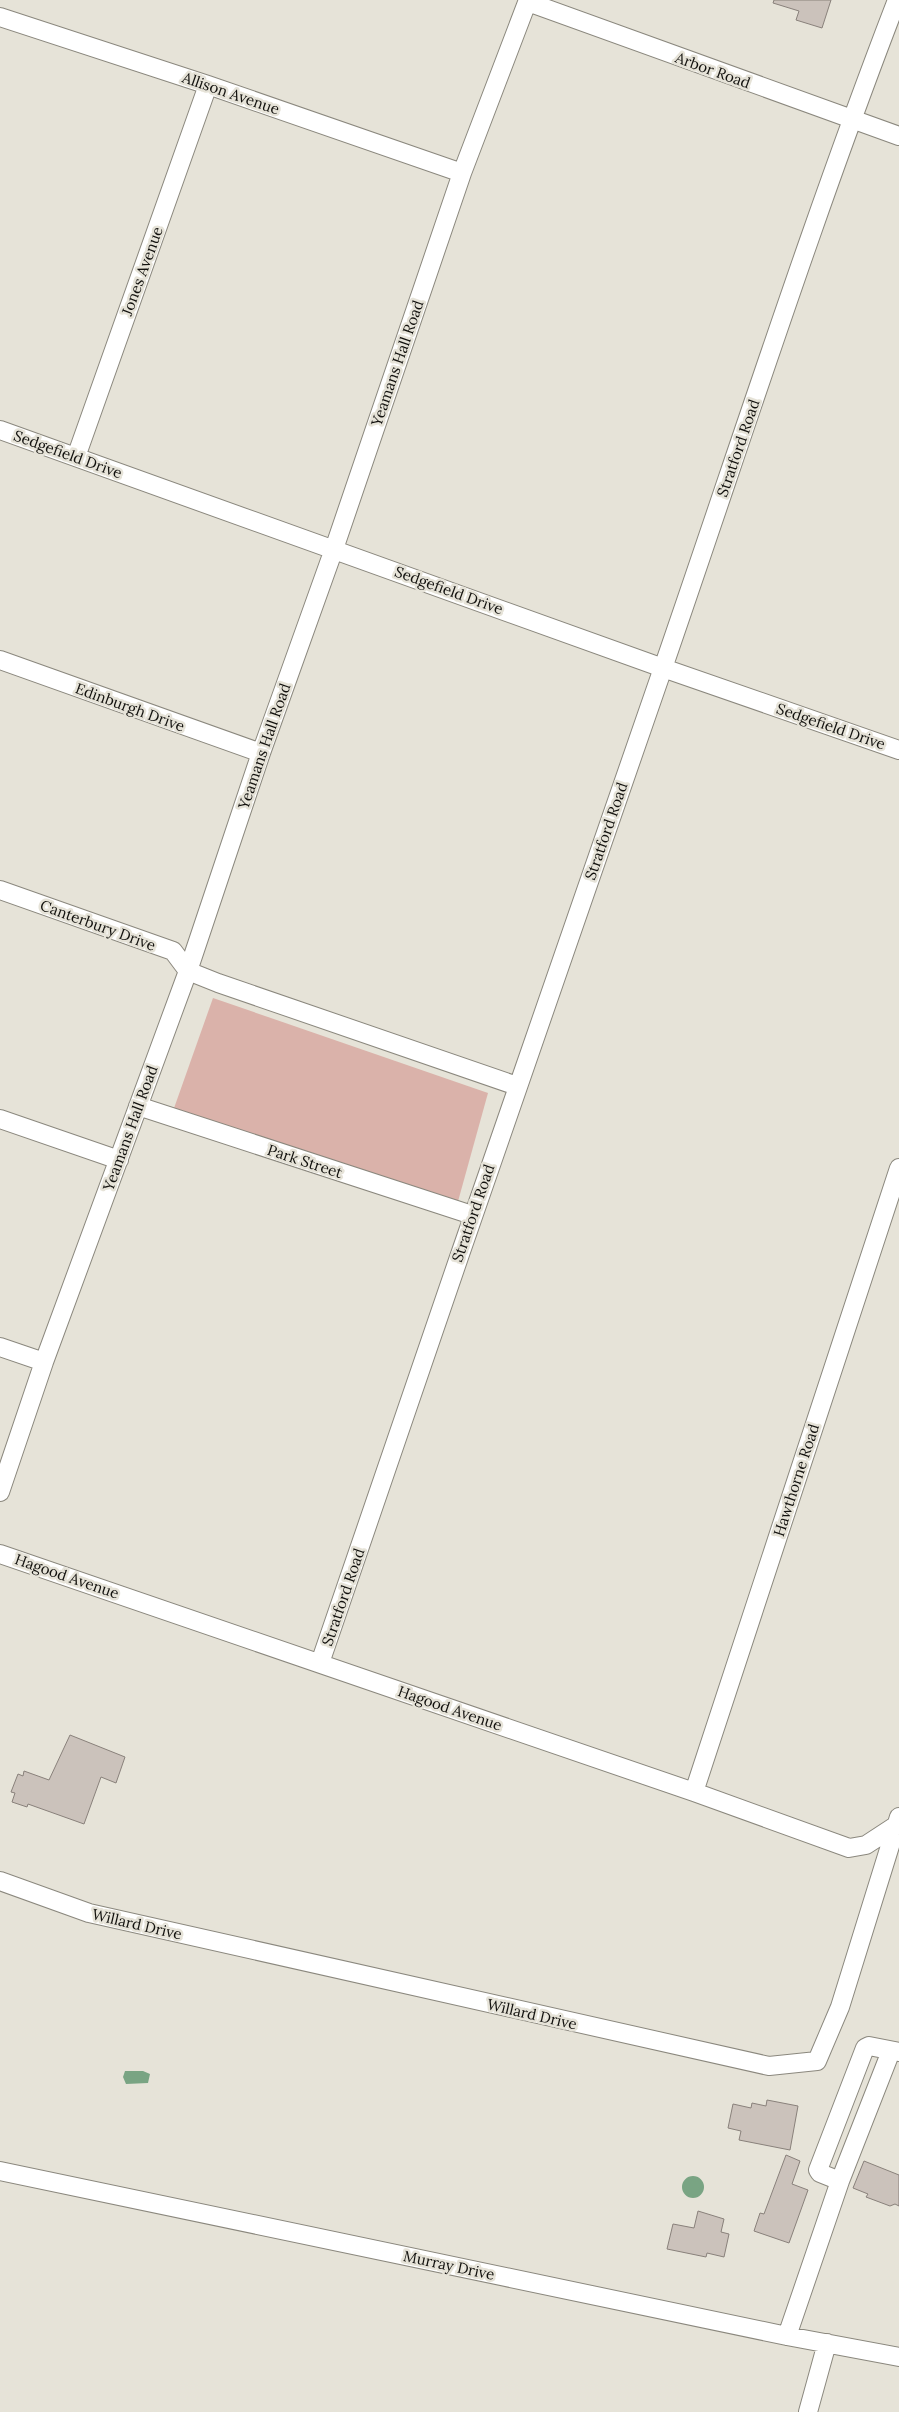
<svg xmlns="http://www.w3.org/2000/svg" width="899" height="2412" viewBox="0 0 899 2412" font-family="Lora,serif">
<rect width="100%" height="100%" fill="#e6e3d8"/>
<path fill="#dab2aa" d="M213,998L488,1093L457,1205L173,1111Z"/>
<path fill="#79a483" d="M125,2071H143L150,2074L148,2083L126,2084L123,2077Z
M682 2187a11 11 0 1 1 22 0a11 11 0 1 1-22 0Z"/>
<path fill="#cbc2bb" stroke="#89817b" d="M774,0H831L822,28L796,20L799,11L773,3Z
M70,1735L125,1757L116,1783L101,1777L84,1824L28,1804L27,1807L12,1802L15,1793L11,1792L18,1774L23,1776L24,1771L49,1780Z
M767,2100L798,2106L790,2150L739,2140L741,2131L728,2128L733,2104L751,2108L752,2103L766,2106Z
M786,2155L800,2161L792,2184L808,2190L789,2243L754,2231L760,2213L764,2214Z
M864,2161L899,2175V2206L895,2204L890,2206L866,2197L868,2194L853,2188Z
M698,2211L724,2219L721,2232L729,2234L724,2257L707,2253L706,2257L667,2249L673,2224L694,2228Z"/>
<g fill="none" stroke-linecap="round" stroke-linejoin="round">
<g stroke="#8b887e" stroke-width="20">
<path id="minor" d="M528,2L899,136
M0,17L208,85L462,173
M0,430L663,668L899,750
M76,457L208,85
M0,660L261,753
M0,890L173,951L188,971L218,983L517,1086
M138,1106L472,1215
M0,1119L119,1160
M0,1347L44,1362
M0,1492L44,1362L188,971L261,753L334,549L462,173L528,0
M0,1554L694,1792L849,1848L866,1845L895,1826
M320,1663C433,1331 548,999 663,668C740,445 812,220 897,0
M694,1792L899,1168
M0,1881L89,1913L769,2066L817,2061L840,2007L899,1817
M0,2171L787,2336L899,2357
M840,2181L820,2173L818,2170L865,2048L869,2046L899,2052
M787,2336L840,2181L891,2051
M808,2412L827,2343"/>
</g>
<use href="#minor" stroke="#fff" stroke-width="18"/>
</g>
<g text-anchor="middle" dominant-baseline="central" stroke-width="5" stroke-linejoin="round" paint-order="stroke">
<g font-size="15" fill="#12110e" stroke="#e6e3d8">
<text transform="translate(713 70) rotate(20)">Arbor Road</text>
<text transform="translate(231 93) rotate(19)">Allison Avenue</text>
<text transform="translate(142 271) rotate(-70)">Jones Avenue</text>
<text transform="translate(397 363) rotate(-71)">Yeamans Hall Road</text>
<text transform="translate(738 448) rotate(-71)">Stratford Road</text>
<text transform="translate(68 454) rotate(20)">Sedgefield Drive</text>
<text transform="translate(449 590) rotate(20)">Sedgefield Drive</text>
<text transform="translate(130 707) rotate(20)">Edinburgh Drive</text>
<text transform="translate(831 726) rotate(19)">Sedgefield Drive</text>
<text transform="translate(264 746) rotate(-71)">Yeamans Hall Road</text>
<text transform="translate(606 831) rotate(-71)">Stratford Road</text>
<text transform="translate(98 925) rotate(20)">Canterbury Drive</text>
<text transform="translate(130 1128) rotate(-70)">Yeamans Hall Road</text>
<text transform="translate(305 1161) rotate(18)">Park Street</text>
<text transform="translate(473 1213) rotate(-71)">Stratford Road</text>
<text transform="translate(796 1480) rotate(-72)">Hawthorne Road</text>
<text transform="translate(67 1576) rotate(19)">Hagood Avenue</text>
<text transform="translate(343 1597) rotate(-71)">Stratford Road</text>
<text transform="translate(450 1708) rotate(19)">Hagood Avenue</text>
<text transform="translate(137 1924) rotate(13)">Willard Drive</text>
<text transform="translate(532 2014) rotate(13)">Willard Drive</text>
<text transform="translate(449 2265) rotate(12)">Murray Drive</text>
</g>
</g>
</svg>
